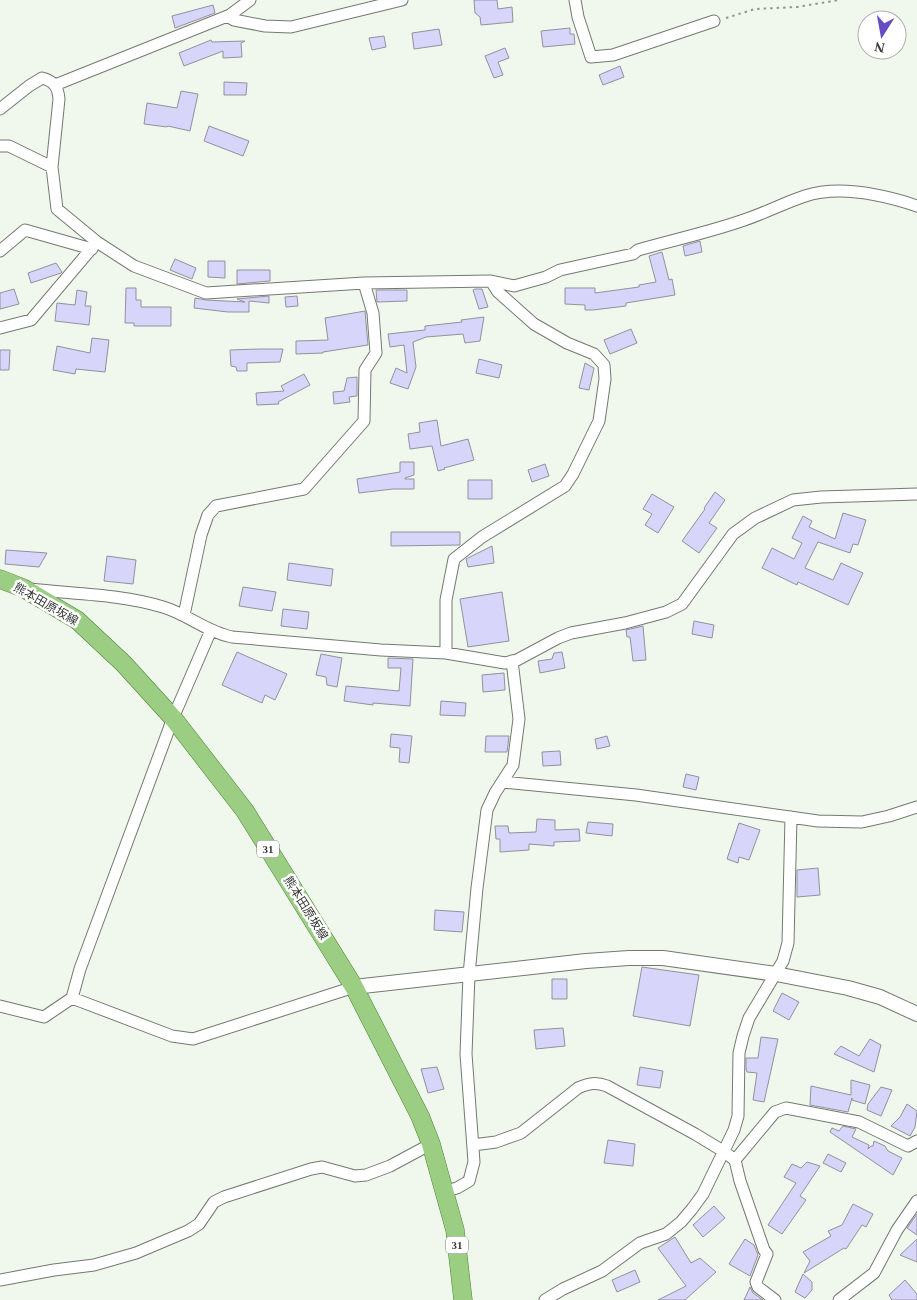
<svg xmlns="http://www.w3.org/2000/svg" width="917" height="1300" viewBox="0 0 917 1300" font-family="'Times New Roman','Noto Sans JP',serif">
<rect width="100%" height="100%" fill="#f0f8ee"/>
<path fill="#d7d5f9" stroke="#92919c" d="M474,0H497L498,9L512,7L513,22L481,25L480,17L475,13Z
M213,5L215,13L175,28L172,16Z
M570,28V34H574L575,44L543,47L541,31Z
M439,29L442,45L414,49L412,33Z
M384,36L386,47L372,50L369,38Z
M211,40L212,42L245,41L241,43L242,57L223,58V51L184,66L179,53Z
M505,48L509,58L498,62L503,75L494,78L485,56Z
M620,66L624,77L603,85L599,75Z
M224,82L247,83L246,95H224Z
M181,91L198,94L190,131L168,126L167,127L144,124L147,103L177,108Z
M209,126L249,141L243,156L204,141Z
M700,241L702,252L685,256L683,246Z
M662,252L669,280L672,279L675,295L626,303V306L593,310H585V305L565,304V288H595V293L639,287V285L656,282L649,256Z
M175,259L196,268L192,279L170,270Z
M208,261H225V278L208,277Z
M56,263L62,272L61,273L31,283L28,273Z
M237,270H270V281L237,284Z
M126,288H136V300H141V307H171V326H134V323H125Z
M14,289L19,304L0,309V293Z
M475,289H482L488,307L479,309L473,290Z
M77,290L87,292L85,306H91L89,325L55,321L57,303L75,305Z
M376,290H407V301L377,302Z
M269,296V303L249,301V312H228L194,308L195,298L206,300L245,302L237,299Z
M297,296L298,306L286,307L285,297Z
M365,311L368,345L323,352V353L296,354V341L328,340L325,318Z
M484,317L480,341L465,343L463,334L426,337L413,342L416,367L408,389L390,383L396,368L407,373L404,345L390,347L388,334L425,330V326L462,322L461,320Z
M631,329L637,343L610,354L604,340Z
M92,338L109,340L105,372L76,369L75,374L53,370L57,346L90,353Z
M259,349H283L280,362L247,363V371H237L236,367L231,366L230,350Z
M0,350H10L9,370H0Z
M479,359L502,365L499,378L476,373Z
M585,363L594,368L589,390L579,388Z
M304,374L310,385L278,402L279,404L257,405L256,393L284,391L281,386Z
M357,377V396L349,397L350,402L334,404L333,392L344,391L347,378Z
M437,420L441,446L468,439L474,460L444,468L445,469L438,471L432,446L410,449L408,434L420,432L419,423Z
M400,462H414V475L405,478V479H414V489H393L359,493L357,479L400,472Z
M545,464L549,476L532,482L528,470Z
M468,480H492V499H468Z
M715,492L725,500L709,523L717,528L699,553L682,541L705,509L704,508Z
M652,494L674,507L658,533L645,525L652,514L643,509Z
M843,513L866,520L858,545L853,544L850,553L818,542L805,568L833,580L841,563L863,573L848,605L798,582L797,585L762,568L772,548L794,559L802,543L792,538L803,516L812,521L809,527L835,539Z
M391,532H460V545L391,546Z
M492,546L494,563L468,567L466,559Z
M6,550L47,553L39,567L5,564Z
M107,556L136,560L133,584L104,581Z
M289,563L333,569L331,586L287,580Z
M243,587L276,592L272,611L239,606Z
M502,592L509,641L468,647L460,599Z
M283,609L309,612L307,629L281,626Z
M694,621L714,625L712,638L692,634Z
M643,626L646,660L633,661L630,637H627L626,630Z
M237,652L287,674L275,700L265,695L262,703L222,685Z
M562,652L565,668L540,673L538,661L552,659L554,653Z
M321,654L342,658L337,687L327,685L326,677L316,675Z
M388,658L413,659L410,706L373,703V705L344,701L346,686L399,691L401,668H388Z
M504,673L505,690L483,692L482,675Z
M441,701L466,703L465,716L440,715Z
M391,734L412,736L409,763L399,762L400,748L390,747Z
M486,736H509L507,752H485Z
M607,736L610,746L597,749L595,739Z
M560,751L561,765L543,766L542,752Z
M686,774L699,777L696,790L683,787Z
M537,819L555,820V830L579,829L580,841L554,842V846L529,844V850L500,852V839H496L495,826H508L509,833L536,832Z
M588,822L613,824L612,836L586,833Z
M739,823L760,830L749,860L739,857L738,863L727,859Z
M818,868L820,895L797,897V870Z
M435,910L464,912L462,932L434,930Z
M642,967L699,975L690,1026L633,1016Z
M552,979H567V999H552Z
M782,993L799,1002L789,1020L773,1011Z
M563,1028L565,1046L536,1049L534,1030Z
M761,1037L778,1039L764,1102L753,1100L757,1073L747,1072L746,1069V1058H758Z
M870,1039L881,1045L874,1072L834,1054L841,1046L859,1056Z
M437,1067L444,1089L428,1093L421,1069Z
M640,1067L663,1071L660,1088L637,1085Z
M851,1080L870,1085L865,1104L852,1100V1098L848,1112L810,1105L811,1086L851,1095Z
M881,1087L892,1090L881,1116L867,1110L868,1104Z
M907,1104L917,1111L915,1127L910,1136L891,1126L900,1117Z
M843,1126L856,1129L852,1137L869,1145L868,1149L871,1146H873L874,1141L885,1146L888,1151L902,1158L893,1175L830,1132L832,1128L839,1131Z
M608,1140L635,1144L633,1166L604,1163Z
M828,1154L846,1163L841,1172L823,1163Z
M807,1162L820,1166L800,1196L806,1200L782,1234L768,1225L796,1183L784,1177L792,1164L801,1168Z
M853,1204L873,1214L866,1227L862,1225L846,1249L844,1248L804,1273L810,1261L803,1252L831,1236L828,1231L842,1225Z
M714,1206L725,1218L703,1237L693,1225Z
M917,1214V1235L907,1228Z
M675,1237L691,1263L700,1258L716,1272L685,1300H658L686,1286L658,1248Z
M745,1239L754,1245L758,1255L750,1276L729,1264Z
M917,1239V1262L900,1255Z
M635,1270L640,1282L617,1292L612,1280Z
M803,1274L812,1282V1290L805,1298L795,1292Z
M905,1280L917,1294V1300H892L889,1295Z
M750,1287L753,1293L763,1300H744Z"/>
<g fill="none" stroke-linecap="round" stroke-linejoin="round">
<g stroke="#737970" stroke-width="13">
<path id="minor" d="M575,0L578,17L591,57L613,55L714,21
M227,16L234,20L265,26L291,27L402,0
M55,85L230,15L250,0
M0,109L29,86L42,78C54,81 58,87 59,99L52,167L57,209L97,242L134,266L206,293L364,283L491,281L514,286L546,277L560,270L633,254L638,250C673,240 710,232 744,220C765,213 784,203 805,196C839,185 884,195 917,206
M0,146H9L52,167
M0,251L25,230L92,249
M0,328L31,320L97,242
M30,589C73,594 121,594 163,607C187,614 207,632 232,637L381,650L446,653L505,663L517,660L558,638L571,633L625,623L666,612L682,604L733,534L755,518L793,500L821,497L917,494
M184,615L201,535L208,515L216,506L304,489L364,421L365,370L376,353L373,313L364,283
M446,653V600L454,559L482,537L565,486L573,474L599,421L605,379L604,365L594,354L567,343L534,324L498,292L491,281
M502,782L636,795L818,821L862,822L889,816L917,807
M72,998L172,1036L193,1039L354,987
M0,1006L44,1017L72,998L80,969L173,718L211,630
M473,1145L496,1142L521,1133L578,1088C589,1083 596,1082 607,1086L695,1134L723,1151L735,1160L740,1181L764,1250L767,1254L756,1282L758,1287L775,1300
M735,1160L775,1112L786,1108L859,1122L908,1146L917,1141
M445,1191L457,1188L469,1181L474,1162L466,1054L469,975L477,888L487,810L495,793L513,765L519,719L512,661
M0,1280L54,1270L94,1265L136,1253L188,1231L199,1224L214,1202L224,1197L311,1169L322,1167L355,1176L366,1175L390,1166L431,1144
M545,1300L563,1289L602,1271L640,1243L666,1234L681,1222L692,1209L703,1194L734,1130L738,1116L739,1053L743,1036L749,1018L783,961L788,943L791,817
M839,1300L874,1273L897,1230L917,1201"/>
</g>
<g stroke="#737970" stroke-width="16">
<path id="tertiary" d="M354,987L586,961L629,958H663L776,974L848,988L880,997L917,1014"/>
</g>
<g stroke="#4c8332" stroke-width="19">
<path id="primary" d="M0,579L23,588L77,620L124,664L173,718L245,811L354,987L420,1116L431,1144L455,1230L463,1300"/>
</g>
<path stroke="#90968f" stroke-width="2" stroke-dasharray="2.5 4" stroke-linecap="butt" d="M726,18L755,9L797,7L839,0"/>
<use href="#minor" stroke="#fff" stroke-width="11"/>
<use href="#tertiary" stroke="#fff" stroke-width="14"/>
<use href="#primary" stroke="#9bcd83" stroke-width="18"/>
</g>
<g text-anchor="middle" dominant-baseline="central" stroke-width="5" stroke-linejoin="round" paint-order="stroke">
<g fill="#fff" stroke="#727471" stroke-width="1">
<rect x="257" y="840.5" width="22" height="17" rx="4"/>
<rect x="446" y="1236.5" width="22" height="17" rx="4"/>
</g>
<g font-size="11" font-weight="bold" fill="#353834">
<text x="268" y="849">31</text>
<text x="457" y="1245">31</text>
</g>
<g font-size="12" fill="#353834" stroke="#fff">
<text transform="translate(46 604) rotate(30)">熊本田原坂線</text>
<text transform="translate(306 908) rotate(58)">熊本田原坂線</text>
</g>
</g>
<g transform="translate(882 35) rotate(191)"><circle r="24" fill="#ffffff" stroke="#aeafae"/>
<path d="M0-4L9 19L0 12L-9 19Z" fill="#674cc5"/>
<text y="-8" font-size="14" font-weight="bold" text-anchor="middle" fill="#353834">N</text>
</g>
</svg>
